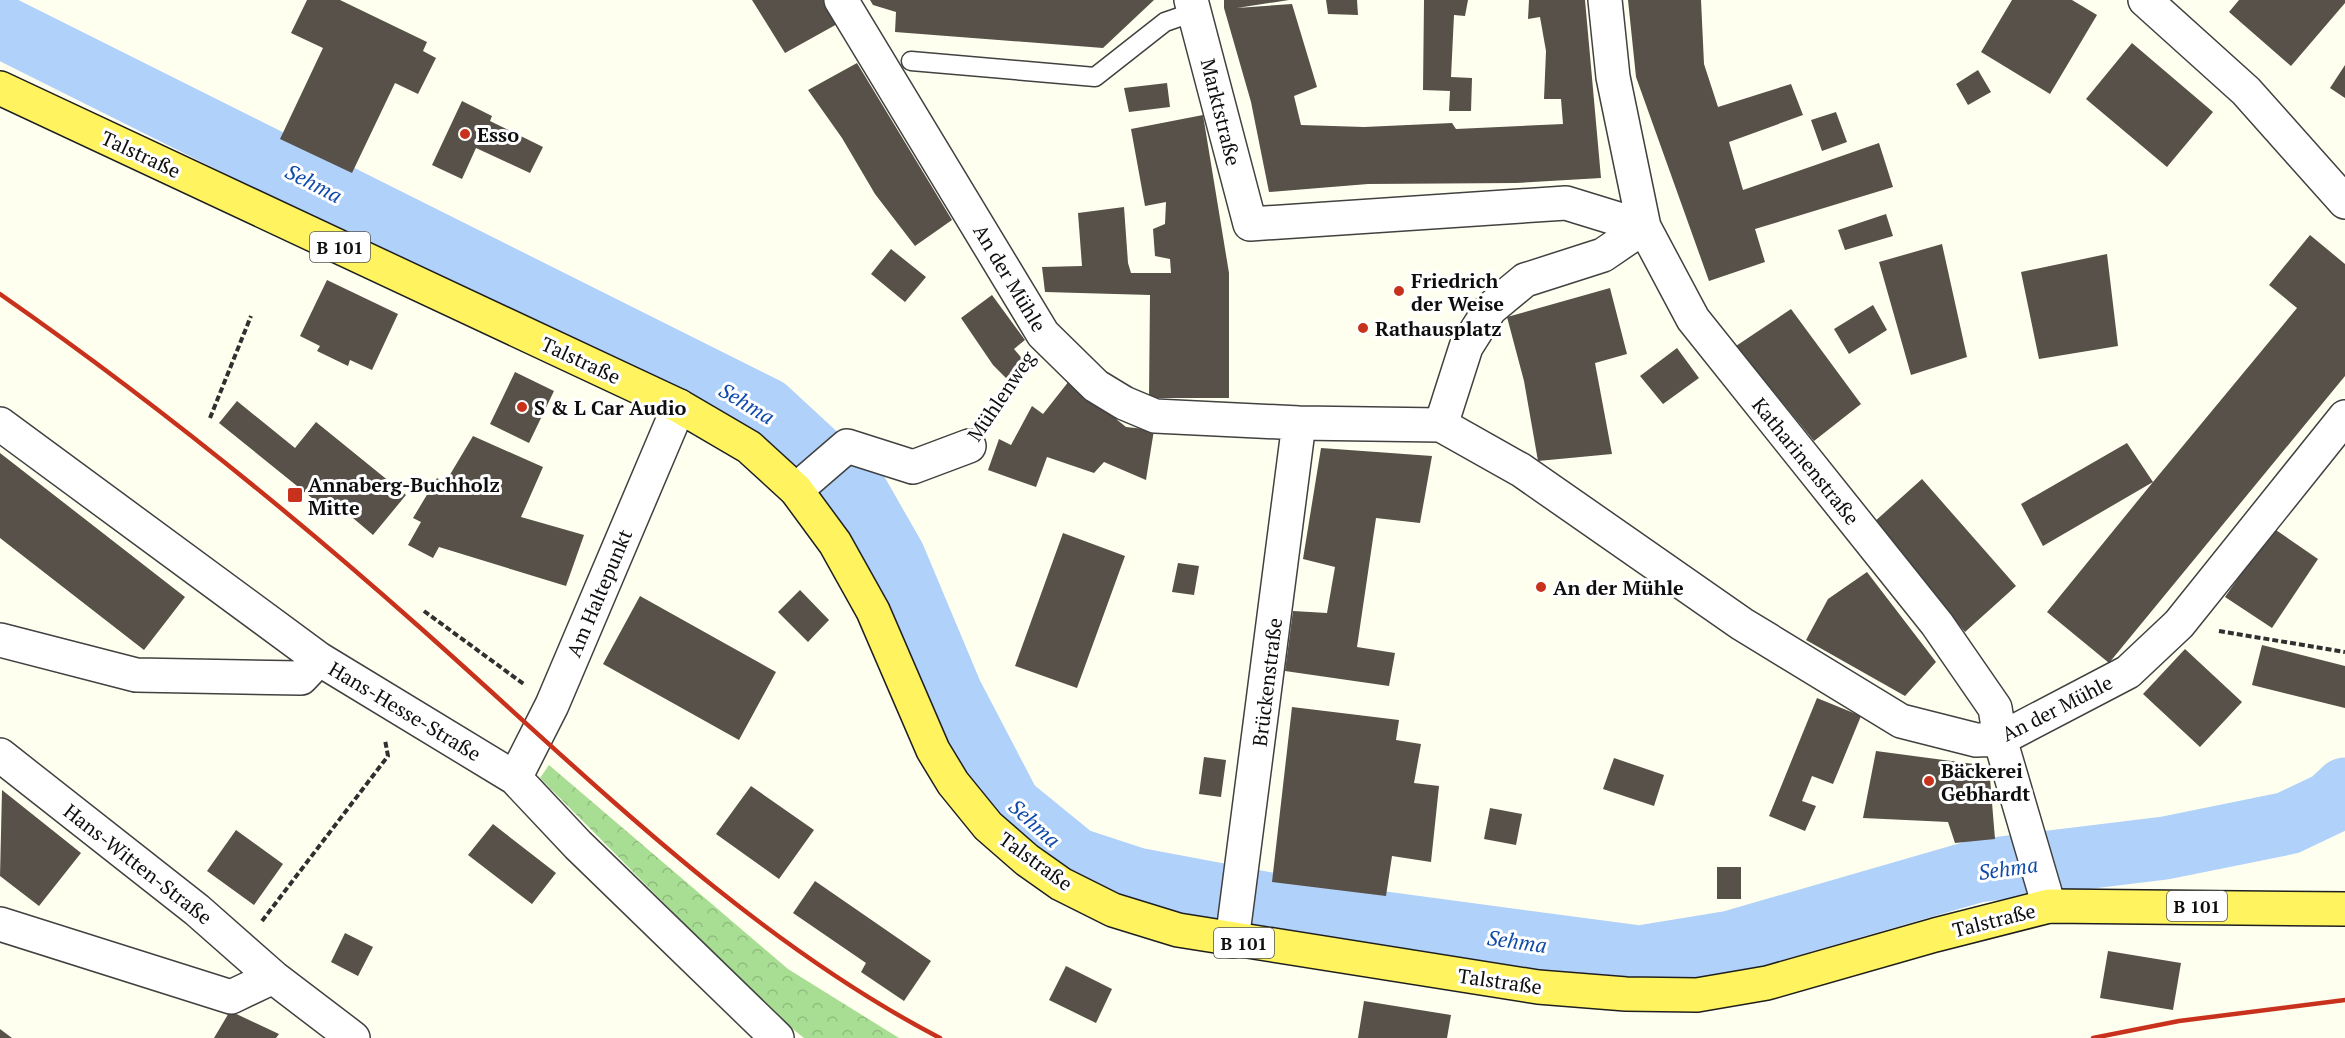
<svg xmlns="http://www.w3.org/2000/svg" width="2345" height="1038" viewBox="0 0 2345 1038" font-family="'PT Serif',serif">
<defs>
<pattern id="forest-crowns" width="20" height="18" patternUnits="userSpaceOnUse" patternTransform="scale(1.5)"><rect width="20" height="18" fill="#a8de93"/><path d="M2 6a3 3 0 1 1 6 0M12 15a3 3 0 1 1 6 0" fill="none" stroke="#8fbd7e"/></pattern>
</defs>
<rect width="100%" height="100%" fill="#ffffef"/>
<path fill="url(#forest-crowns)" d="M549,765L788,969L899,1038H804L773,1013L540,778Z"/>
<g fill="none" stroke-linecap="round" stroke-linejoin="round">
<path stroke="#afd1fa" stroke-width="63" d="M0,26L766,409L858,494L894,557L951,693L1010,806L1075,859L1136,879L1339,917L1639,957L1731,942L1977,871L2165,848L2288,823L2330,803L2345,789"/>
</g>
<path fill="#575149" d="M307,0H340L427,42L423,51L436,58L418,94L395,83L352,173L280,139L323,48L291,33Z
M752,0H825L839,23L785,53Z
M870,0H1154L1103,48L895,32L896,12L873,5Z
M1224,0H1289L1237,8L1292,4L1317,87L1294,96L1301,125L1364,127L1452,123L1456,129L1563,124L1561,99H1544L1546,51L1540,17L1528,19L1529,0H1585L1601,178L1516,183L1368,184L1269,192L1251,102L1224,8Z
M1326,0H1357L1358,15L1328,14Z
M1424,0H1468L1465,16L1454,15L1451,77L1472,78L1471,111H1449L1450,91L1423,90Z
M1628,0H1701L1704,64L1718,107L1791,84L1803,115L1729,142L1743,190L1879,143L1893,187L1755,229L1765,262L1709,281L1636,77Z
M2012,0H2072L2097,15L2050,94L1981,52Z
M2239,0H2345V3L2291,66L2229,12Z
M2132,43L2213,112L2167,167L2086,99Z
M857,63L952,220L915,246L875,194L842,138L808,90Z
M2345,65V98L2330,88Z
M1978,70L1991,92L1968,105L1956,84Z
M1167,83L1170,107L1129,112L1124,88Z
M462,101L492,116L490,121L543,147L530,173L476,148L462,179L432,165Z
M1836,112L1847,142L1822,151L1811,120Z
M1203,115L1229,273V398H1149L1150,295L1045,292L1042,267L1082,266L1078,213L1124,207L1128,263L1131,273H1171L1170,259L1155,256L1153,229L1165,224L1166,202L1145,206L1131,129Z
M1886,214L1893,236L1845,250L1838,230Z
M2310,235L2345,264V376L2109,663L2047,612L2153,482L2043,546L2021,504L2127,443L2153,482L2297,308L2269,285Z
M1942,244L1967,357L1911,375L1879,262Z
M891,249L926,277L905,302L871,274Z
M2107,254L2118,346L2039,359L2021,272Z
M327,280L398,314L372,370L350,360L348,366L317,351L320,346L300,336Z
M1610,288L1627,354L1595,363L1612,454L1538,461L1524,381L1507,317Z
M992,295L1025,340L1014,349L1025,362L1006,378L993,365L961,318Z
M1873,305L1887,330L1849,354L1834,329Z
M1791,309L1861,404L1814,441L1736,346Z
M1677,348L1699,378L1663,404L1640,376Z
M515,372L554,391L529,443L490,424Z
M1069,381L1126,427L1154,430L1146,480L1104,462L1094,473L1047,457L1036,487L988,470L999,439L1011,445L1032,406L1043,414Z
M237,401L295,448L316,422L406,495L373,535L340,507L333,515L219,423Z
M473,436L543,467L521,517L584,535L566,586L439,547L433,558L408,545L421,522L413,518L437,478L445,483Z
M1321,448L1432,456L1420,523L1376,518L1357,647L1395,653L1389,686L1285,671L1293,611L1327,613L1335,567L1303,559Z
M0,453L185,597L144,650L0,538Z
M1922,479L2016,586L1965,632L1873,523Z
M2273,528L2318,559L2272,628L2225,597Z
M1063,533L1125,556L1077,688L1015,666Z
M1178,563L1199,566L1194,595L1172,592Z
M1867,572L1936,662L1905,696L1806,640L1828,599Z
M800,590L829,620L808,642L778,612Z
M640,596L776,672L739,740L603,664Z
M2262,645L2345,666V708L2252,685Z
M2185,649L2242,702L2200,747L2143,694Z
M1817,698L1861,716L1833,784L1812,776L1802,801L1816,806L1805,831L1769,816Z
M1292,707L1399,720L1396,740L1421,744L1414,783L1439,786L1431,862L1392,856L1386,896L1272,882Z
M1876,751L1989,766L1995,839L1955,843L1948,822L1863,818Z
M1204,757L1226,760L1221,797L1199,794Z
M1614,758L1664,775L1654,806L1603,789Z
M751,786L814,830L779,879L716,834Z
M2,790L81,853L39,906L0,876Z
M1490,808L1522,814L1516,845L1484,839Z
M493,824L556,873L532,904L468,855Z
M236,830L283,864L254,905L207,871Z
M1717,867H1741V899H1717Z
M815,881L931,961L904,1001L861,972L866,963L793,913Z
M345,933L373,947L358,976L331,962Z
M2108,951L2181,963L2173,1010L2100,998Z
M1066,966L1112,989L1096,1023L1049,1000Z
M1364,1001L1451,1015L1447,1038H1358Z
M230,1011L279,1034L276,1038H214Z
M0,1029L12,1038H0Z"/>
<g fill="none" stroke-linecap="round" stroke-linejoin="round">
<g stroke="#414141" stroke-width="21">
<path id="lane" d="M911,61L1095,77L1165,22L1194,12"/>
</g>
<g stroke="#414141" stroke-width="36">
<path id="street" d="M841,0L1043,334L1096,386L1124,403L1155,416L1299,423L1441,425L1521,470L1742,624L1901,721L1976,740L2000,739L2128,672L2179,624L2345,417
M1191,0L1250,224L1566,203L1644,227
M1605,0L1613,77L1644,227L1693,319L1937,624L1995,708L2000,739L2049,906
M2145,0L2246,91L2345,202
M0,424L319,659L515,778L578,845L777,1038
M1441,425L1466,347L1490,309L1525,280L1603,255L1644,227
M796,490L847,446L913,467L969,446
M0,640L136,675L301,678L319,659
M0,755L197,910L273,977
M515,778L552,705L679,406
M0,924L231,997L273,977L353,1038
M1232,941L1299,423"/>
</g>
<g stroke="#1f1f1f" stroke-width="36">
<path id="primary" d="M0,88L679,406L749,447L796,490L835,543L873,611L933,750L953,783L988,826L1027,860L1061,884L1113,910L1178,930L1538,987L1626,994L1697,995L1767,983L1935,935L2049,906L2345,909"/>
</g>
<path stroke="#303030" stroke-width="4" stroke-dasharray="6 3" stroke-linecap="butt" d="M210,418L251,316
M987,419L1025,363
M424,611L525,685
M2219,631L2345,652
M262,921L388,756L385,740"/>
<use href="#lane" stroke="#fff" stroke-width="18"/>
<use href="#street" stroke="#fff" stroke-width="33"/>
<use href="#primary" stroke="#fff45f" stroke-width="33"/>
<path stroke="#c8321c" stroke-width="4.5" d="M0,294C145,395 283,506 416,624C581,770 744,936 940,1038
M2093,1038L2179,1021L2345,1000"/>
</g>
<g fill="#c8321c" stroke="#fff" stroke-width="2">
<circle cx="465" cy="134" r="6"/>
<circle cx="1399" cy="291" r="6"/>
<circle cx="1363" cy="328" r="6"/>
<circle cx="522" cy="407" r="6"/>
<rect x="287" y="487" width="16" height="16" rx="3"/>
<circle cx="1541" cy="587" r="6"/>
<circle cx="1929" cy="781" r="6"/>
</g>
<g text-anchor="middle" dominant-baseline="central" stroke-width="6" stroke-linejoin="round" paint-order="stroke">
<g fill="#fff" stroke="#565656" stroke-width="1.5">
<rect x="310" y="232" width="60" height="30" rx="4.5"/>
<rect x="2167" y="891" width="60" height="30" rx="4.5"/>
<rect x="1214" y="928" width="60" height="30" rx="4.5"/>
</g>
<g font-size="18" font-weight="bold" fill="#0e0e0e">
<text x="340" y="247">B 101</text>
<text x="2197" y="906">B 101</text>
<text x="1244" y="943">B 101</text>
</g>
<g font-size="20" fill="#0e0e0e" stroke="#fff">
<text transform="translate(1221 112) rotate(76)">Marktstraße</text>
<text transform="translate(141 154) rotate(25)">Talstraße</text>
<text transform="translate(1010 278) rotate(59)">An der Mühle</text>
<text transform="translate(581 360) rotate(25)">Talstraße</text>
<text transform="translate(1001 396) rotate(-56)">Mühlenweg</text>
<text transform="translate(1806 461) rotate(51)">Katharinenstraße</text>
<text transform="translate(599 593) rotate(-67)">Am Haltepunkt</text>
<text transform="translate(1267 682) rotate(-83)">Brückenstraße</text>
<text transform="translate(2057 708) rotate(-27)">An der Mühle</text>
<text transform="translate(405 711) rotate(31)">Hans-Hesse-Straße</text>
<text transform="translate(1036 861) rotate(36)">Talstraße</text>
<text transform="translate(138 864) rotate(38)">Hans-Witten-Straße</text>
<text transform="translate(1994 920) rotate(-14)">Talstraße</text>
<text transform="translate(1500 981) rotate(8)">Talstraße</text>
</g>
<g font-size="20" font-weight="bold" fill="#0e0e0e" stroke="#fff" text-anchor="start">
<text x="477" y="134">Esso</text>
<text x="1411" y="280">Friedrich<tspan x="1411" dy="23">der Weise</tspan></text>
<text x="1375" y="328">Rathausplatz</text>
<text x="534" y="407">S &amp; L Car Audio</text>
<text x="308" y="484">Annaberg-Buchholz<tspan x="308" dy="23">Mitte</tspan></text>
<text x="1553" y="587">An der Mühle</text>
<text x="1941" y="770">Bäckerei<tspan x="1941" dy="23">Gebhardt</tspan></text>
</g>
<g font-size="21" font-style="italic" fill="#0e4aa9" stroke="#fff">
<text transform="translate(314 183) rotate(27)">Sehma</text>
<text transform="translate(747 403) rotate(31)">Sehma</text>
<text transform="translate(1035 823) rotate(42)">Sehma</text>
<text transform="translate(2008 868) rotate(-8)">Sehma</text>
<text transform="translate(1517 941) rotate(8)">Sehma</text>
</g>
</g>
</svg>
